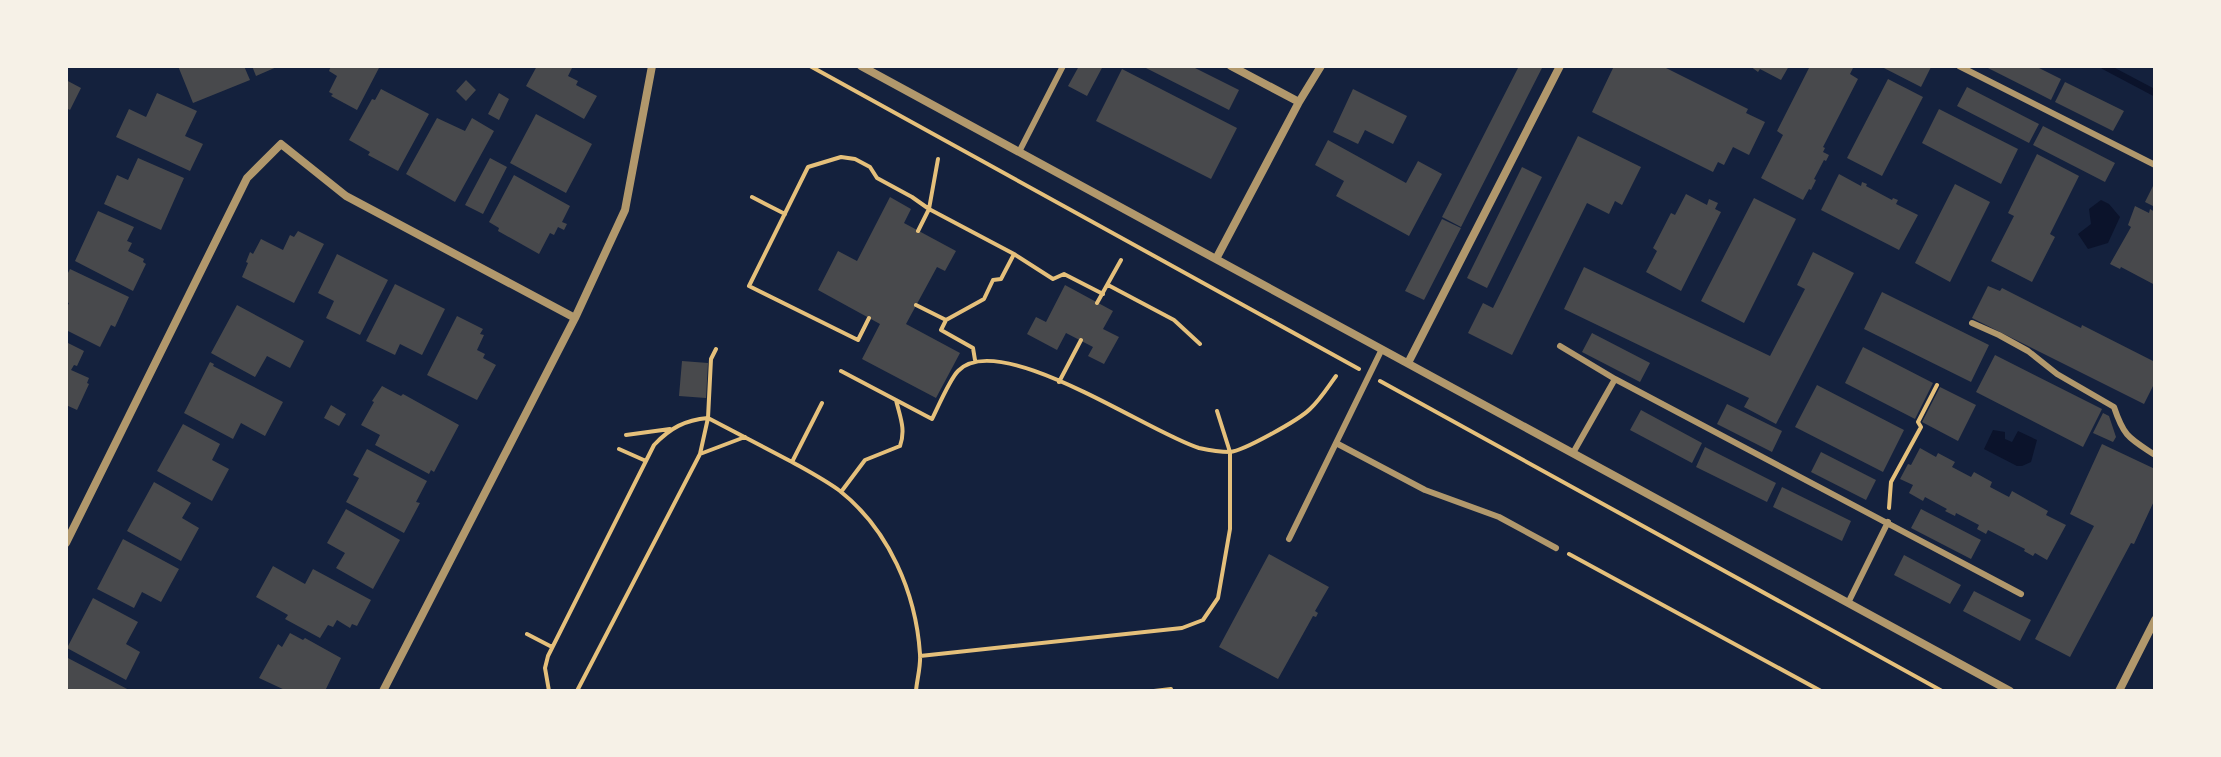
<svg xmlns="http://www.w3.org/2000/svg" width="2221" height="757" viewBox="0 0 2221 757" font-family="'Fira Sans Condensed',sans-serif">
<rect width="100%" height="100%" fill="#14213d"/>
<path fill="#0b132b" d="M2101,200L2109,204L2120,217L2108,243L2088,249L2078,234L2091,224L2089,209Z
M1993,430L2005,432V439L2012,442L2018,431L2037,440L2031,462L2022,466H2017L1984,449Z"/>
<g fill="none" stroke-linecap="round" stroke-linejoin="round">
<path stroke="#0b132b" stroke-width="7" d="M2104,66L2155,93"/>
</g>
<path fill="#48494c" d="M178,66H244L250,80L193,103Z
M252,66H279L256,76Z
M331,66H380L357,110L331,96L333,94L329,92L337,76L329,71Z
M537,66H573L568,76L578,81L576,85L597,96L584,119L526,86Z
M1079,66H1103L1087,96L1068,86Z
M1142,66H1191L1239,90L1229,110Z
M1519,66H1543L1461,227L1442,217Z
M1614,66H1662L1748,109L1746,113L1765,122L1749,155L1733,147L1724,165L1718,162L1713,172L1592,112Z
M1750,66H1789L1781,80L1760,69L1758,72Z
M1810,66H1854L1850,74L1858,79L1823,147L1825,148L1823,152L1829,155L1826,161L1824,160L1814,179L1816,180L1811,190L1809,189L1803,200L1761,178L1783,135L1777,131Z
M1880,66H1929L1931,67L1921,87Z
M1984,66H2035L2061,79L2051,100Z
M1122,69L1237,128L1211,179L1096,121Z
M1888,79L1923,97L1882,176L1847,158Z
M66,80L81,88L70,110L66,108Z
M466,80L476,90L466,101L456,91Z
M2065,82L2124,111L2113,131L2055,102Z
M1967,87L2039,124L2029,143L1957,106Z
M381,89L429,114L398,171L368,155L370,152L349,140L372,99L375,100Z
M1353,89L1407,116L1393,144L1365,130L1358,144L1333,132Z
M157,93L197,111L185,136L203,144L190,171L116,137L129,109L146,117Z
M499,93L509,99L499,120L488,114Z
M1939,109L2018,149L2001,184L1922,143Z
M536,114L592,144L566,193L510,163Z
M437,118L465,131L472,118L494,131L455,202L406,174Z
M2043,126L2115,163L2105,182L2033,145Z
M1578,136L1641,167L1622,205L1615,201L1609,214L1587,203L1512,355L1468,333L1483,303L1493,308Z
M1328,140L1406,183L1418,161L1442,174L1409,236L1336,196L1344,181L1315,165Z
M2037,154L2079,176L2050,234L2055,237L2032,282L1991,261L2014,216L2008,213Z
M138,158L184,178L161,230L104,204L117,175L128,180Z
M490,158L507,167L483,214L465,205Z
M1522,167L1542,177L1487,288L1467,278Z
M1839,174L1861,186L1862,182L1867,184L1866,186L1892,200L1893,198L1898,200L1896,204L1918,215L1899,250L1821,210Z
M514,175L570,206L562,222L567,224L564,230L558,227L554,235L550,233L539,254L498,231L499,228L489,222Z
M2155,182V207L2145,202Z
M1955,184L1990,202L1950,282L1915,263Z
M1686,194L1707,205L1709,199L1718,203L1715,209L1721,212L1681,291L1646,272L1657,251L1653,248L1671,213L1675,215Z
M890,197L911,209L904,223L956,251L945,271L937,267L906,324L960,353L936,398L862,359L880,324L818,290L838,251L857,261Z
M1754,198L1796,219L1744,323L1701,301Z
M2135,206L2149,213L2150,209L2155,212V285L2121,267L2120,269L2110,264L2131,227L2128,225Z
M98,211L134,227L127,241L132,243L128,251L144,259L143,262L146,264L133,291L75,261Z
M1442,219L1461,228L1424,300L1405,291Z
M298,231L324,244L294,303L242,277L248,263L246,262L250,252L253,254L261,239L283,250L290,235L294,237Z
M1813,252L1854,273L1776,424L1744,407L1749,398L1564,309L1584,267L1770,356L1805,289L1797,285Z
M337,254L388,280L360,335L326,318L334,301L318,293Z
M70,269L129,297L115,327L111,325L100,347L66,330V309L69,303L66,302V277Z
M395,284L445,309L422,355L400,344L395,355L366,341Z
M1065,285L1113,311L1103,329L1119,337L1104,364L1088,356L1093,347L1066,333L1057,350L1027,334L1036,317L1046,322Z
M1988,286L2000,291L2002,288L2081,328L2082,325L2155,362V382L2144,404L1972,318Z
M1882,292L1989,345L1971,382L1864,329Z
M237,305L304,341L290,368L267,356L255,377L211,353Z
M457,316L483,329L480,334L484,335L477,350L485,354L483,358L496,365L477,400L427,375Z
M1592,333L1650,363L1640,382L1582,352Z
M66,342L84,351L77,366L74,365L71,370L89,378L87,383L89,384L77,410L66,405Z
M1863,347L1933,383L1915,419L1845,383Z
M1995,355L2102,409L2083,447L1976,392Z
M682,361L708,363L706,398L679,396Z
M210,362L214,364L213,366L283,402L265,436L241,423L233,439L184,413Z
M1817,385L1904,430L1883,472L1795,427Z
M382,386L401,396L403,394L459,425L434,472L431,470L429,474L375,445L380,435L361,425L374,402L372,401Z
M1940,387L1976,405L1958,441L1922,422Z
M1727,404L1782,431L1772,452L1717,424Z
M331,405L346,414L339,426L324,418Z
M1641,410L1702,443L1692,463L1630,430Z
M2103,413L2109,416L2116,437L2113,442L2093,433Z
M183,424L220,444L212,460L229,469L212,501L157,471Z
M2102,444L2155,469V499L2134,544L2131,543L2070,657L2035,639L2094,526L2070,514Z
M1705,447L1776,483L1767,502L1696,467Z
M1920,448L1936,457L1938,453L1955,462L1952,467L1971,477L1974,472L1992,482L1990,487L2009,497L2012,491L2048,511L2046,515L2066,525L2047,560L2035,553L2033,556L2024,551L2025,549L1988,530L1986,534L1977,529L1979,525L1956,513L1955,516L1945,511L1947,509L1925,497L1923,501L1909,493L1913,485L1900,479L1908,464L1911,465Z
M367,449L427,481L416,502L420,503L404,533L346,502L359,478L353,475Z
M1821,452L1876,480L1866,500L1811,472Z
M154,482L191,503L182,518L199,528L181,561L127,531Z
M1782,487L1851,521L1842,541L1773,507Z
M346,509L400,540L373,589L336,568L345,553L327,543Z
M1921,509L1981,540L1971,559L1911,528Z
M123,539L179,569L161,602L142,592L134,608L97,589Z
M1269,554L1329,587L1315,611L1318,613L1316,617L1313,616L1278,679L1219,647Z
M1904,555L1961,585L1950,604L1894,575Z
M273,566L305,584L313,569L371,600L357,626L352,624L350,628L337,620L333,627L328,625L320,638L285,619L288,615L256,597Z
M1974,591L2031,620L2020,641L1963,611Z
M93,598L138,622L126,644L140,652L126,680L67,648Z
M290,633L303,640L305,638L341,658L325,691H287L259,678L278,644L282,647Z
M66,657L131,691H66Z"/>
<g fill="none" stroke-linecap="round" stroke-linejoin="round">
<path stroke="#e5c07b" stroke-width="4" d="M810,66L1359,369
M752,197L785,214
M918,231L929,209L938,159
M1108,285L1174,320L1200,344
M1097,303L1121,260
M916,305L946,320L984,299L993,280L1001,279L1014,254
M869,318L858,340L749,286L808,167L841,157L855,159L870,167L877,178L912,197L929,209L1014,254L1053,279L1064,274L1103,294
M946,320L941,330L973,348L975,360
M716,349L711,359L708,418L792,462L822,403
M841,371L932,419C938,407 950,379 958,371C999,328 1151,434 1199,448C1208,450 1221,452 1230,452C1243,451 1299,420 1310,409C1320,400 1328,387 1336,376
M1380,381L1942,691
M1059,382L1081,340
M626,435L670,429
M619,449L646,461
M792,462C808,471 825,480 840,491C889,530 916,593 920,654C921,666 917,679 916,691
M841,492L865,460L900,446C906,429 900,417 896,400
M1889,508L1891,482L1921,427L1918,422L1937,385
M1569,554L1821,691
M527,634L552,647
M920,656L1182,628L1203,620L1218,598L1230,529V452L1217,411
M549,691L545,668L548,656L654,445C670,428 685,420 708,418L700,454
M577,691L700,454L745,437
M1154,691L1171,689"/>
<path stroke="#b1986c" stroke-width="6" d="M1959,66L2155,165
M1019,152L1063,66
M1972,323L1999,335L2028,351L2057,374L2114,407C2124,437 2129,438 2155,455
M1560,346L1615,379L2021,594
M1336,443L1425,490L1499,517L1556,548
M1573,453L1615,379
M1289,539L1382,349
M1848,603L1888,522"/>
<path stroke="#b1986c" stroke-width="8" d="M861,66L2010,691
M1231,66L1299,102
M1216,259L1299,102L1321,66
M1408,363L1560,66
M66,543L247,178L281,144L346,196L575,318
M383,691L575,318L625,210L652,66
M2119,691L2155,620"/>
</g>
<rect width="2221" height="757" fill="none" stroke="#f6f1e7" stroke-width="136"/>
</svg>
